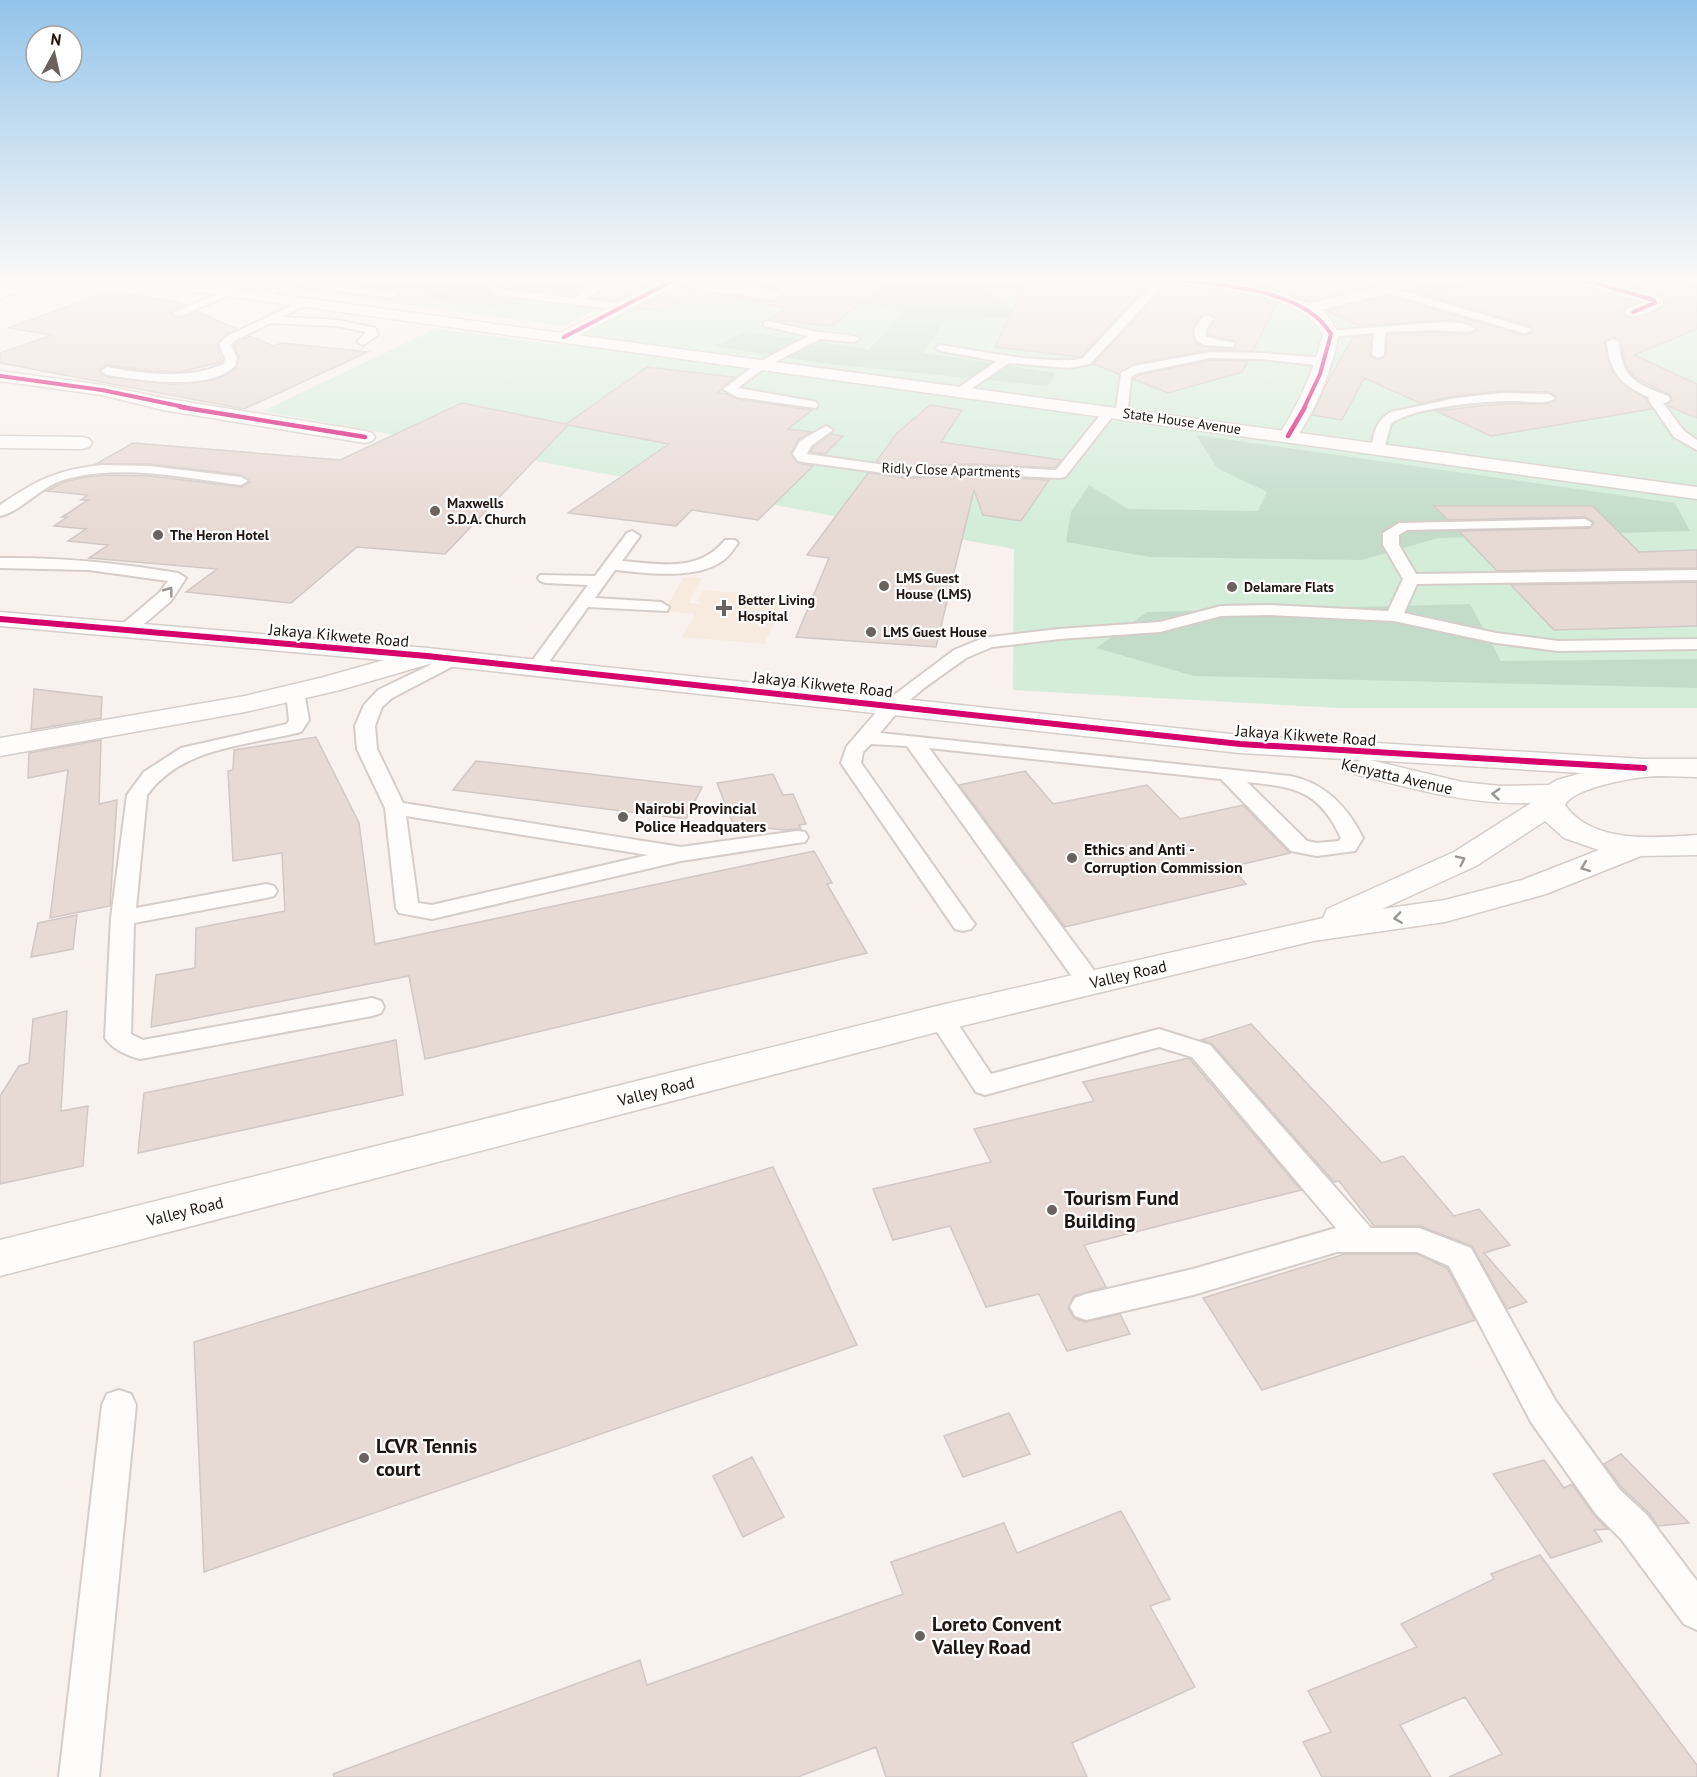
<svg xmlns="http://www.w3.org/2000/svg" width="1697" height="1777" viewBox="0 0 1697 1777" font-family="'PT Sans',sans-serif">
<rect width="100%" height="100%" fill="#f8f1ee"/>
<path fill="#f7eadf" d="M684,577L702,578L688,603L700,604L701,602L697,601L703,590L787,597L764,644L682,637L695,614L664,611Z"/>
<path fill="#d3edd9" d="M210,279H656L564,326Z
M685,279H1697V708H1339L1013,690L1014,549L263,411L437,328L556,345Z"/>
<path fill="#c2dcc9" d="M466,279H498L487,288L525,304L491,308L422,297L455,287Z
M927,285L978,287L1026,316L945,321L923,353L1056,373L1048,386L820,363L714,346L745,332L869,349L904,312L871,305L792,303L833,287Z
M1196,435L1675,503L1690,531L1438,538L1362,560L1150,557L1066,542L1071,512L1089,485L1128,509L1258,511L1267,492L1217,468Z
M1470,604L1501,661L1697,659V688L1194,676L1096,648L1147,612Z"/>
<path fill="#e7d9d3" stroke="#d1c8c5" stroke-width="1.5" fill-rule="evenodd" d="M589,279H660L617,301L592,298L599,293L601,283Z
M715,279H892L832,326L769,319L786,308L714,293L773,302L782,297V293L773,288Z
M1042,279H1162L1171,285L1232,292L1277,304L1253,351L1210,350L1134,364L1119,374L1093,364L1163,289V282L1151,281L1081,357L995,347L1025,282L1040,283ZM1209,313L1215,317L1208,335L1234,341L1236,349L1204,347L1195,342L1192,329L1202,315Z
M1223,279H1349L1375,286L1309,302L1284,291Z
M1485,279H1573L1576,284L1637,302L1623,311L1625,316L1631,318L1652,313L1664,305L1665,302L1660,295L1606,279H1667V282L1697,288V329L1634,355L1697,384V418L1668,406L1667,405L1672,400L1670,395L1634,377L1625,364L1621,342L1614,337L1605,342L1612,371L1623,384L1646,398L1652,409L1491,436L1436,411L1499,404H1546L1557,397L1549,392L1501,391L1456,396L1420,403L1364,378L1342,420L1312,415L1327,383L1353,337L1372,335L1370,356L1379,360L1386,355L1387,334L1434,332L1469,334L1477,330L1470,324L1447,320L1360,326L1327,311L1388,296L1520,334L1526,335L1532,332L1533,328L1530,326L1426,296Z
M678,286L696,291L663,311L637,308Z
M110,291L177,302L185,305L171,312L177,318L197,311L237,329L225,335L217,344L222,362L180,372L152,371L107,365L99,370L107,377L174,384L209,381L224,376L236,368L239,357L234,345L250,336L274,346L282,343L368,352L244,409L0,363V353L52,335L8,328Z
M1210,360L1248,361L1242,372L1168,393L1133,379L1139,375Z
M647,367L735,377L717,393L727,394L737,399L812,410L788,429L812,432L799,439L791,453L798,463L813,466L758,520L692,510L676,526L568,513L669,444L568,425L445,554L357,547L291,603L186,592L217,569L89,558L108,545L68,541L86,529L54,526L67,517H62L88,500H81L87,495L47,491L64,482L85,477L107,475L151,476L241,487L250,482L241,475L149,464H96L133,443L340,460L462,403L566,424Z
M930,405L962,410L941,442L1061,460L1055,468L971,464L906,466L876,462L897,433Z
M831,434L843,436L825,454L810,452L813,447Z
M868,473L906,478L971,476L1049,480L1021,521L983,515L974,490L936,647L796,637L829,558L807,555Z
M1434,506H1593L1639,552L1697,550V568L1497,571L1459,531L1590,528L1594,522L1585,517L1448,520Z
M1697,582V626L1554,630L1511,585Z
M34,689L102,697L101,718L31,730Z
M316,737L359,823L375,944L814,851L832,883L827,884L867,953L425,1059L409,976L151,1027L156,975L195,968L196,928L285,911L282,853L233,861L228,771L233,770L234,750Z
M101,740L99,804L117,800L110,906L50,918L68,770L28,778L29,753Z
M476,761L494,763L702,787L686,819L453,790Z
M1025,771L1053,804L1147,785L1180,819L1243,805L1290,853L1231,867L1246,884L1065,927L959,785Z
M773,774L783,795L793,794L806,824L799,825L801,829L784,830L733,824L717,783Z
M77,915L73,949L31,957L38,923Z
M67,1011L61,1111L88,1106L83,1166L0,1184V1096L19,1066L29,1063L33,1019Z
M1251,1024L1382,1163L1403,1156L1454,1216L1479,1209L1510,1245L1484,1253L1527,1302L1507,1309L1472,1246L1420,1226H1374L1339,1181L1334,1182L1212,1044L1201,1040Z
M396,1040L403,1095L138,1153L144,1093Z
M1189,1058L1301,1190L1084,1245L1106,1287L1074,1296L1068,1308L1074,1318L1085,1322L1120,1314L1130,1334L1067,1351L1039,1294L986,1307L950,1226L893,1240L873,1189L991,1162L974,1129L1094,1101L1083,1082Z
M773,1167L857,1345L204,1572L194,1342Z
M1345,1254H1417L1447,1268L1475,1320L1262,1390L1203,1298Z
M1009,1413L1030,1454L963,1477L944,1436Z
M1621,1454L1689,1523L1658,1526L1649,1513L1622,1488L1604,1464Z
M752,1457L784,1517L743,1537L713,1476Z
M1544,1460L1564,1488L1572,1484L1594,1515L1608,1529L1594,1530L1602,1541L1551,1558L1493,1474Z
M1121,1511L1170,1599L1150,1606L1195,1687L1072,1743L1087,1777H886L876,1747L798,1777H334L333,1774L640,1660L647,1685L903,1594L891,1562L1004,1523L1017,1553Z
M1540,1555L1697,1765V1777H1449L1502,1754L1465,1697L1400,1725L1431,1777H1322L1303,1742L1331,1732L1308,1691L1417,1647L1401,1624L1494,1579L1491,1574Z"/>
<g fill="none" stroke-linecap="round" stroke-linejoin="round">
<g stroke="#d6cdc9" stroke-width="4">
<path id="lane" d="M296,279L392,292L397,295L392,298L297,285L264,298L255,296Z
M551,279H576L599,283L598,291L586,299L622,304L627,307L622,310L498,295L493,292L498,289L574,298L589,287L556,282Z
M1157,282L1161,283V287L1090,364L1069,368L1009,363L962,395L958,394V388L997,361L941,351L935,348L941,345C987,352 1036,364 1082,359L1153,283Z
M1385,286L1529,328L1531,330L1525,333L1521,332L1381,291V287Z
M229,289L234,292L233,294L182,315L178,316L173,313Z
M305,299L309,300V304L282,317L337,320L375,328L378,335L363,345L357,342L366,332L337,326L271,323L234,341L231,345L237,358L235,366C208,392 141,380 107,375L101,371L107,367C148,374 184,380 224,364L225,358L219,344L226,337Z
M1208,315L1213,318L1206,330V337L1234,343V347L1204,345L1196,340L1194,330L1204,316Z
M768,321L818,332L854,336L860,339L854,342L820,339L767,366L738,388L812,401L816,402L818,405L816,408L737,397L723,389L759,362L808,336L764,326V322Z
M1417,324C1433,323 1462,319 1475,329L1469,332L1434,330L1385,332L1384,355L1378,358L1372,355L1374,333L1331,337L1325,334L1331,331Z
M1613,339L1619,342C1621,379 1637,384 1668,396L1670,399L1668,402L1663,403L1684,431L1697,440V450L1674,437L1648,399L1649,397C1622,386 1609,372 1607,342Z
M1210,352L1262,353L1324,358L1330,362L1324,366L1262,359L1210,358L1138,373L1131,377L1127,416H1117L1116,412L1065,477L1060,478L971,474L906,476L803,462L798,461L793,454L800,441L826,426L833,430L811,446L807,454L906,468L971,466L1056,470L1106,408L1110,407L1116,410L1121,373L1134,366Z
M1501,393L1549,394L1555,398C1547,406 1522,400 1510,401C1485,401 1408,408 1391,424L1383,452L1378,453L1371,449C1374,433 1376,420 1391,412L1456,398Z
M102,465L149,466L241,477L248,481L241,485C184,478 119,463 63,480C40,487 22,511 0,516V505C37,480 56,470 102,465Z
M1585,519L1592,523L1590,526L1407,530L1399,535V545L1416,574L1697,570V580L1417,584L1404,613L1496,633L1558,641L1697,639V649L1558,651L1496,643L1394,621L1268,615L1221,616L1160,632L1059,639L992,647L966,658L924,688L900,709L880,733L1290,776C1325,783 1347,806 1363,838L1355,851L1317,856L1291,851L1221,779L929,748L1099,977L1102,983L1099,989L1090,991L1081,989L907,746L871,744L863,752L861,763L971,919L975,924L971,929L963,931L955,929L841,763L847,746L886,701L954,650L983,638L1059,629L1160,622L1221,606L1268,605L1388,611L1403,579L1383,545V533L1399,523ZM1247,782C1295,787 1319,790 1341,838L1339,841L1317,843L1307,841Z
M632,531L640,536L622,561C659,564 699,573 725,540H735L738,543C734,548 731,554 726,558C700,581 647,573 615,570L595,598L661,602L669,607L667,611L588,607L541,673H529L526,669L588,585L546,583L540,581L538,578L540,575L595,576L627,533Z
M0,558C60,557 119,563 178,573L186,578L171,601L132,634H120L117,630L120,626L159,593L168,581L89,570L0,568Z
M453,654L459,655L462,659L459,663L392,698L382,707L375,726L377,749L403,803L681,847L797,831L805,832L808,837L805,842L797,843L681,861L432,919L399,913L396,908L385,808L357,749L355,726L364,705L378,690ZM406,816L648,855L432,905L418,903Z
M295,686L302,688L304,692L309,720L301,732C246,746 183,746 147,795L136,908L266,884L274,886L277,891L274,896L266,898L134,923L131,1034L143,1040L372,998L381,1001L384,1007L381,1013L372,1016L140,1059C128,1056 112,1049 105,1038L111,918L127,795L144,772L181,748L287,724L289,720L286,692L288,688Z
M941,1009L950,1012L991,1074L1159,1029L1210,1045L1371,1228H1419L1471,1248L1555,1400L1620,1490L1647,1515L1697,1581V1630L1684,1624L1621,1539L1596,1514L1531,1422L1449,1266L1417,1252H1337L1193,1295L1086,1320L1075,1316L1070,1307L1075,1298L1086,1294L1193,1269L1336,1228L1192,1057L1159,1047L985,1095L976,1092L928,1018L932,1012Z
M119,1390L131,1394L136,1405L99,1777H59L102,1405L107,1394Z"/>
</g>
<g stroke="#d6cdc9" stroke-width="3">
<path id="street" d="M28,279H50L48,282L0,298V288Z
M665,279H692L773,290L781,295L773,300L692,288L678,284L570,340H558L556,337L558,334Z
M1164,279H1208L1228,282L1278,292L1309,304L1411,279H1436L1434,282L1320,310L1328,317L1339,334C1331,372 1317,408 1295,440H1281L1278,436C1299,404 1314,371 1323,334C1299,292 1215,288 1171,283Z
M1575,279H1598L1659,297L1663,303C1655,311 1638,318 1627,315L1625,312L1627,309L1644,302L1577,282Z
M0,371L102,385L163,398L365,431L372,433L375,437L372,441L365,443L163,410L102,395L0,381Z
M0,436L82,437L89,439L92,443L89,447L82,449L0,448Z
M427,648L436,650L440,656L436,662L340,690L245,712L0,756V738L245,696L324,677Z"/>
</g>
<g stroke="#d6cdc9" stroke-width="3">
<path id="secondary" d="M124,279H164L1697,487V499L131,283Z
M0,612L427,648L1240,735L1644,759H1697V777C1680,777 1661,775 1644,777C1626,779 1572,789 1565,805C1592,844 1655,838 1697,835V855L1641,856L1546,894L1445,922L1313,941L941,1031L0,1276V1240L941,1005L1323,918L1327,909L1454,852L1531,803C1470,805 1413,789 1355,774L1350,768L1355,762L1362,760L1240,753L427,664L0,626ZM1370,760L1582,773L1557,780L1549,785L1500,786L1462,782ZM1545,821L1564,838L1599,850L1522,880L1445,900L1382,909L1476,866Z"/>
</g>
<use href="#lane" fill="#fefdfc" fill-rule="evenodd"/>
<use href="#street" fill="#fefdfc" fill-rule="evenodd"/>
<use href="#secondary" fill="#fefdfc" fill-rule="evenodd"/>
<g stroke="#fff" stroke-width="5">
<path id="cycleway-far2" d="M1171,279C1220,285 1304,288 1331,334L1320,374L1304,408
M1582,279L1654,300L1655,303L1633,312
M564,337L676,279
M0,376L102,390L189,408"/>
</g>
<g stroke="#fff" stroke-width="7">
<path id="cycleway-far1" d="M180,407L365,437
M1288,436L1305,407"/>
</g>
<g stroke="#fff" stroke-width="9">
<path id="cycleway" d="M0,619L427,656L1240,744L1644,768"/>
</g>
<use href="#cycleway-far2" stroke="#d6006c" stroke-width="4"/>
<use href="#cycleway-far1" stroke="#d6006c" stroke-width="4.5"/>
<use href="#cycleway" stroke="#d6006c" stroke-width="6"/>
</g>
<defs><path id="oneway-chevron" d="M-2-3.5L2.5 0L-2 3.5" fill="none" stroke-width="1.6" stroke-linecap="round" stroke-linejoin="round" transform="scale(1.5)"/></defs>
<g stroke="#9a9592">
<use href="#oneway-chevron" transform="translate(169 591) rotate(-53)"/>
<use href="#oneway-chevron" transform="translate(1496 794) rotate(-176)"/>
<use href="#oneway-chevron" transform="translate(1461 860) rotate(-26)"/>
<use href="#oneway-chevron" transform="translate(1585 867) rotate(159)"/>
<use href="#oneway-chevron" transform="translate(1398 918) rotate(172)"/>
</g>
<linearGradient id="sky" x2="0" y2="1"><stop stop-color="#93c4ea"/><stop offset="0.53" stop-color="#fcf9f7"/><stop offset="1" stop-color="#fcf9f7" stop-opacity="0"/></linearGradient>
<rect width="1697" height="528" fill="url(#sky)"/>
<g fill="#6b625e" stroke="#fff" stroke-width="2">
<circle cx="435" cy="511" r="6"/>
<circle cx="158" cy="535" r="6"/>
<circle cx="884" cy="586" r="6"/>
<circle cx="1232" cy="587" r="6"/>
<path d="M721 599h6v6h6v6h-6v6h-6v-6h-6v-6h6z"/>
<circle cx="871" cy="632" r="6"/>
<circle cx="623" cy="817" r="6"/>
<circle cx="1072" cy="858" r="6"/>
<circle cx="1052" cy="1210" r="6"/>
<circle cx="364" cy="1458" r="6"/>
<circle cx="920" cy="1636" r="6"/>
</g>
<g text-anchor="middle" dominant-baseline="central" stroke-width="4.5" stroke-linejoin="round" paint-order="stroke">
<g font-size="14" fill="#1f1511" stroke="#fff">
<text transform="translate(1182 421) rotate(8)">State House Avenue</text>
<text transform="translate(951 470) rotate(2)">Ridly Close Apartments</text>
</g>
<g font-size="14" font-weight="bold" fill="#1f1511" stroke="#fff" text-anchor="start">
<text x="447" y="503">Maxwells<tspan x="447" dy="16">S.D.A. Church</tspan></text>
<text x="170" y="535">The Heron Hotel</text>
<text x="896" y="578">LMS Guest<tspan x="896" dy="16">House (LMS)</tspan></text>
<text x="1244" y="587">Delamare Flats</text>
<text x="738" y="600">Better Living<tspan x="738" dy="16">Hospital</tspan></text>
<text x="883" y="632">LMS Guest House</text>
</g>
<g font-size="16" fill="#1f1511" stroke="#fff">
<text transform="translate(339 635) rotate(5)">Jakaya Kikwete Road</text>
<text transform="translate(823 684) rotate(6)">Jakaya Kikwete Road</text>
<text transform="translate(1306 735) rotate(4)">Jakaya Kikwete Road</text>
<text transform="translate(1397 776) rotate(13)">Kenyatta Avenue</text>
<text transform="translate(1128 974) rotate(-13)">Valley Road</text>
<text transform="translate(656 1091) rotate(-14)">Valley Road</text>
<text transform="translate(185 1211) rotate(-14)">Valley Road</text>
</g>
<g font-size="16" font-weight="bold" fill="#1f1511" stroke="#fff" text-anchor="start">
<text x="635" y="808">Nairobi Provincial<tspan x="635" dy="18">Police Headquaters</tspan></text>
<text x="1084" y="849">Ethics and Anti -<tspan x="1084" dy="18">Corruption Commission</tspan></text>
</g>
<g font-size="20" font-weight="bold" fill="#1f1511" stroke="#fff" text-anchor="start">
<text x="1064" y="1198">Tourism Fund<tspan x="1064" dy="23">Building</tspan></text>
<text x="376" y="1446">LCVR Tennis<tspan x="376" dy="23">court</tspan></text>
<text x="932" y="1624">Loreto Convent<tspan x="932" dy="23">Valley Road</tspan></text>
</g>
</g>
<g transform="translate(54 54) rotate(8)"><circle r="28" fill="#ffffff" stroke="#a5a1a0" stroke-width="1.5"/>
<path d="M0-4.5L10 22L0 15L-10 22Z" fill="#6b625e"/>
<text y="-9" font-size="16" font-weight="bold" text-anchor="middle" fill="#1f1511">N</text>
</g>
</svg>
